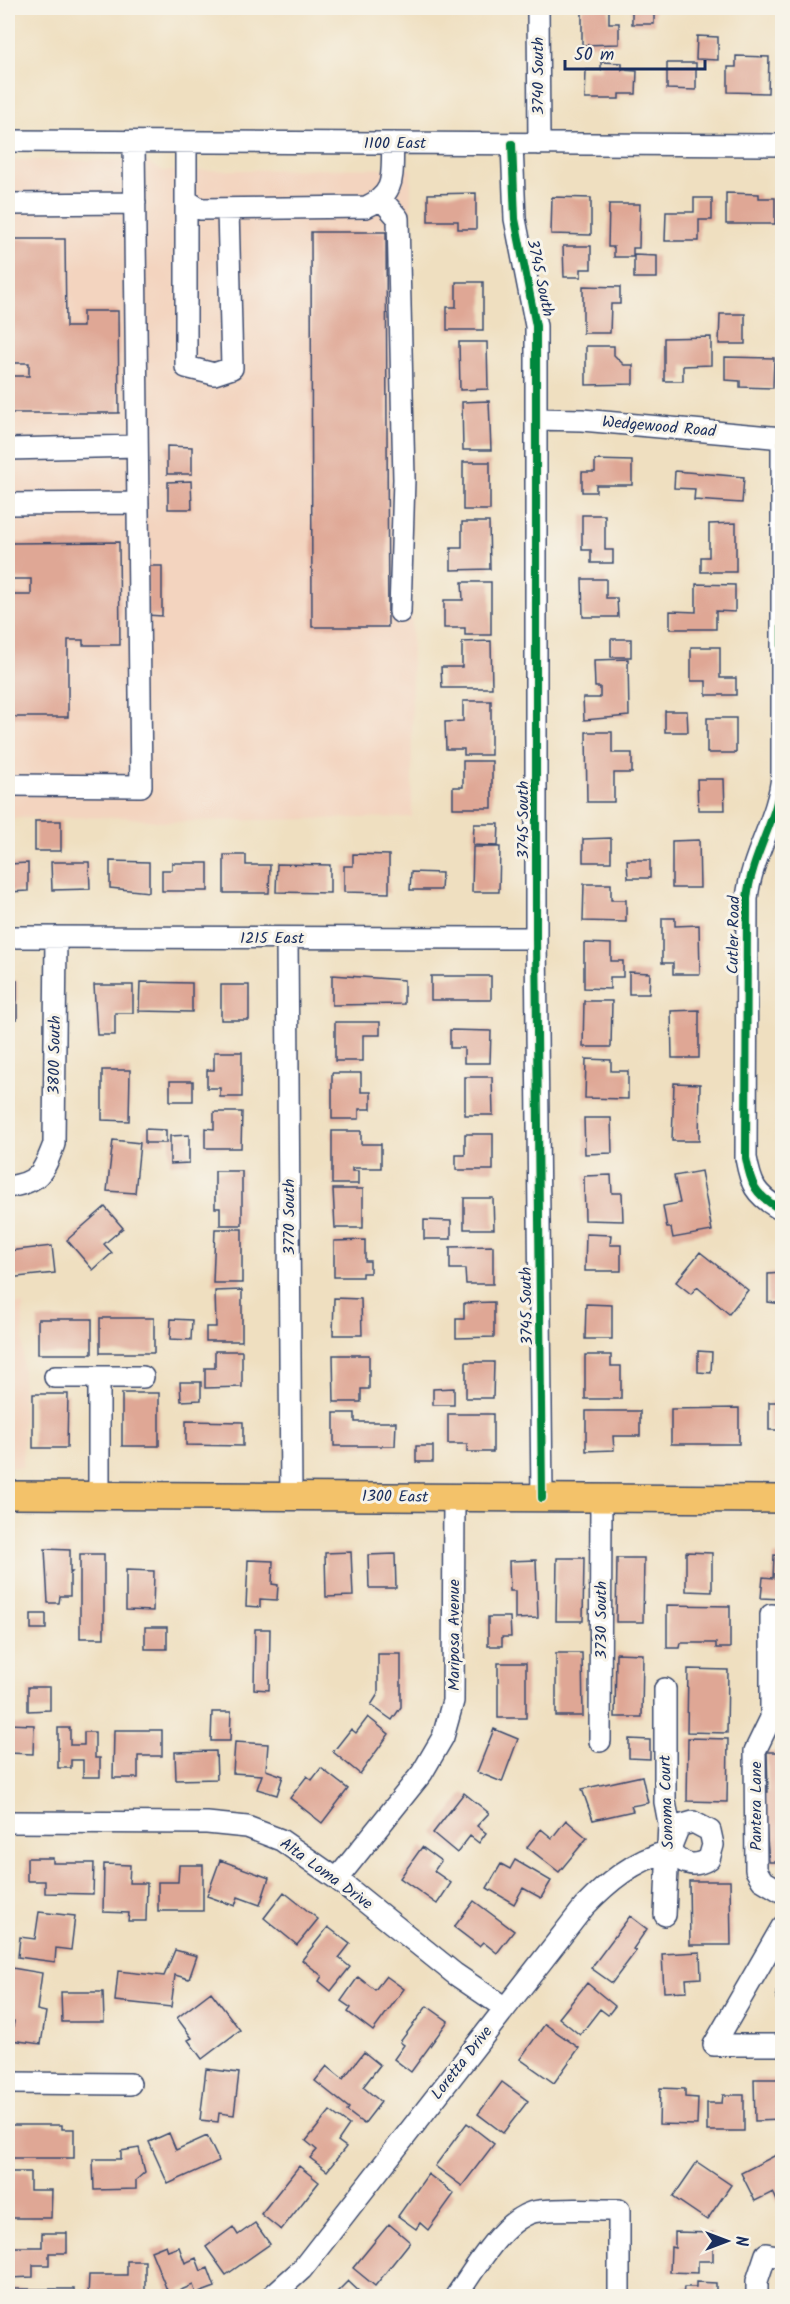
<svg xmlns="http://www.w3.org/2000/svg" width="790" height="2304" viewBox="0 0 790 2304" font-family="Kalam,sans-serif">
<rect width="100%" height="100%" fill="#f7f3e8"/>
<filter id="ink" filterUnits="userSpaceOnUse"><feTurbulence type="fractalNoise" baseFrequency=".0167" numOctaves="2"/><feDisplacementMap in="SourceGraphic" scale="12" xChannelSelector="R" yChannelSelector="G"/><feConvolveMatrix kernelMatrix="1 2 1 2 8 2 1 2 1" color-interpolation-filters="sRGB"/></filter>
<filter id="wash" filterUnits="userSpaceOnUse"><feTurbulence type="fractalNoise" baseFrequency=".008" numOctaves="4" result="noise"/><feDisplacementMap in="SourceGraphic" scale="24" xChannelSelector="R" yChannelSelector="G"/><feGaussianBlur stdDeviation="1.35" result="paint"/><feColorMatrix in="noise" values="0 0 0 0 0 0 0 0 0 0 0 0 0 0 0 0 0 1.4 0 .05"/><feComposite in="paint" operator="in"/></filter>
<g filter="url(#wash)">
<rect width="100%" height="100%" fill="#efdfc0"/>
<path fill="#f3d4bf" d="M8,160H143L163,171L411,168L412,817L164,822L123,817L8,818Z
M8,1304H23V1467H8Z"/>
<g id="blocks">
<path fill="#dfa795" d="M582,8H609V23H619V44L582,45Z
M632,8H654V24H632Z
M697,36L718,37V60L696,59Z
M736,56L769,57L768,93L728,92V67H736Z
M601,62L622,63V70L637,71L636,94H619V99H585L586,70H601Z
M667,63H696V90L667,89Z
M476,193V229H458V221H428V194Z
M726,193L759,194V198H775V224H726Z
M552,197L591,198V235L551,234Z
M694,198H712V220H699V241H665L666,212H694Z
M609,204H640L639,248H633V257H614V247H608Z
M311,232H386L388,627H312Z
M8,239H65L66,327H83V311H118L119,413H11V376H29V363H8Z
M563,246H591V269H581V277H564Z
M634,255L657,256V278H634Z
M456,282H483V330H447V307H456Z
M583,286L620,287V304H611L610,333H583Z
M720,314H745V344H719Z
M711,337V365L683,366V381H664V338Z
M459,342H487L488,389L460,390Z
M586,346H614V355L624,365H633V384L586,385Z
M725,357L774,358L773,388L740,387V381L725,380Z
M489,401L491,450H463L462,402Z
M167,446L192,447V474H167Z
M595,460L632,461V485H596V492H582V472H595Z
M463,462H490V510H463Z
M675,471L744,477L742,503L694,500L695,489L674,488Z
M191,481L192,509H168V482Z
M582,515H605V550H613V563H591V550H582Z
M462,522H489L490,569L451,570V548H462Z
M736,523V572H701V557H709V524Z
M119,542L120,645H83V640H68V717H8V595H31V579H11V543Z
M147,566H162V616L147,615Z
M582,579H606V598H617L618,617H583Z
M462,582H491V635H465V628H444V600H463Z
M696,584L735,585V612L716,611V629H670V611L696,612Z
M611,639H631V657H611Z
M491,641L492,688H442L441,667H462V642Z
M691,647H720V678H736V695H706V681H691Z
M628,659L629,716L584,720L583,698H600V687H595L594,660Z
M463,701H491V755H464V749H446L445,722L463,721Z
M665,711H687L688,732H665Z
M707,718H736V753H707Z
M586,732H612V753H632V773H614V802H587Z
M463,761H492V808H453V787H463Z
M697,779H724L725,810H698Z
M35,821H61V851H35Z
M474,824H499L498,846L473,845Z
M611,838V862H583V839Z
M699,840L700,888H672V841Z
M473,847H500L499,892H472Z
M353,854L389,855V893L344,892V866H353Z
M224,855H246V865H270L269,893H224Z
M627,860H650V878H628Z
M110,861L149,862V892L110,888Z
M51,862H89L90,889L52,890Z
M28,863V891L8,892V864Z
M172,863H208V891H162V870H172Z
M277,864L330,865V893L276,892Z
M411,872L442,873L441,890H410Z
M584,884H611V900H626V922L583,921Z
M662,918H675V926L699,925L700,974H673V963H662Z
M584,943L611,944V961H623V977H610V989L584,988Z
M629,972L650,973L649,994H629Z
M332,975L404,980V1004L332,1005Z
M431,976H491V1000H431Z
M8,980L17,981V1019H8Z
M140,982L192,983V1012L139,1011Z
M94,985H133V1013H115V1035H97Z
M221,985H249V1020H221Z
M584,1001H612L611,1047H583Z
M699,1010V1058H672L671,1011Z
M335,1022H380V1035H363V1061H335Z
M450,1030L491,1031L490,1063H464V1048H450Z
M214,1052H242V1097H220V1088H207V1070H214Z
M586,1059L611,1060V1071H628V1099L585,1098Z
M102,1070H130L129,1121L102,1120Z
M332,1073H361V1092H371V1109H359V1119H332Z
M465,1077H492L493,1115H465Z
M170,1081H193V1101H170Z
M674,1083L700,1084L699,1141H672Z
M8,1087H10V1134H8Z
M214,1112H242L241,1148H205V1128L214,1129Z
M584,1118H611L612,1153L585,1154Z
M145,1129L166,1130V1143H145Z
M332,1131H361V1144H381V1168H352V1171H358V1184H332Z
M465,1134H493V1170H456V1155H465Z
M189,1135V1163L170,1164V1136Z
M113,1140L140,1143L135,1193L107,1191Z
M215,1171H242V1225H220V1208H215Z
M701,1171L712,1231L673,1238L671,1228H667L663,1206L680,1203L674,1176Z
M611,1175L612,1193H622L623,1221L585,1220L584,1176Z
M333,1189H363V1228H335Z
M464,1198H493L494,1229H464Z
M105,1207L123,1228L104,1244L112,1253L93,1270L67,1240Z
M424,1220L451,1221V1239H424Z
M215,1229H242V1283H213Z
M586,1234L611,1235L610,1245H621V1271H585Z
M365,1240V1261H370V1273H362V1277H334V1241Z
M52,1246L55,1273L8,1278V1251Z
M493,1246V1284H466L465,1269H450V1247Z
M700,1252L748,1290L729,1314L697,1287L691,1294L676,1282Z
M782,1273V1304L768,1302V1274Z
M242,1290V1341H206V1327H216L215,1291Z
M334,1298L361,1299L362,1335H333Z
M494,1302V1337L456,1338V1319H464V1303Z
M586,1304L612,1305V1339H585Z
M100,1318H154V1353H100Z
M38,1319H92V1354H38Z
M171,1319L192,1320L191,1340L170,1339Z
M215,1351H242V1387L205,1388V1368H215Z
M698,1351L712,1352L711,1373L698,1372Z
M333,1355H369V1389H361V1402H334Z
M585,1355H611V1366H621V1399H585Z
M466,1362H494L493,1398H466Z
M180,1382H201V1400L181,1401Z
M454,1388V1405H433V1389Z
M122,1393H159V1446H122Z
M33,1394H68L67,1448H33Z
M769,1402H782V1430H769Z
M739,1408V1444H671V1409Z
M586,1411H640V1436H613L614,1450L586,1451Z
M334,1413H355V1422H396L395,1446H334Z
M448,1414H493V1452H467V1444H448Z
M186,1421L243,1422V1446L186,1445Z
M416,1446H433V1462H416Z
M45,1549L70,1550V1572H72L70,1574V1596H60L59,1603H48Z
M351,1552L353,1596L326,1597L325,1553Z
M686,1552L712,1553V1592L686,1591Z
M80,1554H104V1638H80Z
M395,1554L396,1588H369L368,1555Z
M774,1555L782,1556V1599L761,1598L763,1577L773,1578Z
M557,1558H584L583,1621H556Z
M617,1558H644L643,1622H616Z
M248,1560L273,1561L272,1584L278,1585L277,1600L260,1599V1607L246,1606Z
M536,1560L538,1618L515,1619V1591H510L509,1561Z
M126,1570L154,1571L153,1611L126,1610Z
M667,1605L730,1606V1648H716V1643H681L680,1648H667Z
M31,1614H46V1629H31Z
M488,1617H510L511,1637H502V1646H488Z
M145,1627H167V1649H145Z
M255,1629H270L269,1690L254,1689Z
M556,1653H582L583,1716H556Z
M616,1653L643,1654L642,1717H615Z
M378,1654H401V1707L392,1720L371,1705L378,1694Z
M498,1663H526V1718H498Z
M688,1669L728,1670L727,1733L687,1732Z
M28,1687H50V1710L28,1711Z
M212,1712H231L230,1741H211Z
M368,1717L389,1734L360,1774L333,1752L351,1729L356,1733Z
M8,1724L34,1725L33,1754L8,1753Z
M58,1728H70V1745H84V1732H95V1758H100V1777H83V1760H71V1768H58Z
M494,1729L518,1739L502,1782L477,1772Z
M114,1730H162V1756H138V1778H113Z
M688,1738L728,1739L727,1802L687,1801Z
M629,1739L650,1740V1759L629,1758Z
M235,1742L268,1744L266,1770L283,1776L277,1795L257,1789L262,1775L233,1773Z
M216,1751L217,1779L176,1780L175,1752Z
M767,1752H782V1862H769L763,1792H768Z
M321,1768L348,1789L322,1823L290,1798L307,1776L312,1780Z
M642,1776L648,1803L631,1806L633,1811L593,1820L582,1789Z
M464,1793L489,1813L477,1826L486,1833L479,1843L470,1836L457,1853L433,1833Z
M566,1820L587,1838L559,1872L527,1847L541,1829L552,1838Z
M422,1847L441,1861L434,1871L451,1883L437,1904L400,1878Z
M27,1858H53V1863H94L93,1894L45,1893V1881H27Z
M220,1860L269,1878L260,1905L238,1897L235,1906L207,1896Z
M515,1860L551,1881L541,1898L523,1888L514,1904L487,1888L501,1864L510,1869Z
M104,1864L130,1865L129,1883H147L146,1921H128L129,1913L103,1912Z
M179,1865H203V1911H158V1882H178Z
M689,1881H730L731,1945H690Z
M284,1892L318,1919L297,1945L264,1918Z
M474,1901L514,1931L497,1953L483,1942L479,1946L454,1927Z
M39,1912L75,1916L71,1950L56,1948L55,1962L18,1957L20,1937L35,1939Z
M630,1916L647,1929L633,1949L636,1951L612,1983L591,1968Z
M328,1927L350,1944L339,1958L350,1967L331,1991L319,1981L322,1976L302,1960Z
M175,1950L197,1956L189,1979L175,1975L171,2007L115,2001L118,1971L164,1976Z
M700,1952L701,1978L686,1979L687,1991L664,1992L662,1954Z
M12,1968L42,1973L37,2010L46,2012L41,2044L11,2040L14,2021L8,2020V1998Z
M781,1972H782V2000L776,1999Z
M386,1976L404,1989L373,2031L348,2012L351,2008L341,2001L358,1977L375,1990Z
M587,1983L615,2006L608,2015L600,2009L580,2035L559,2018Z
M61,1992H103L104,2022H62Z
M211,1992L240,2030L202,2059L188,2040L192,2038L177,2018Z
M427,2006L448,2021L411,2072L394,2059L404,2045L400,2042Z
M545,2024L579,2048L554,2083L520,2059Z
M364,2052L380,2065L363,2087L381,2102L364,2124L347,2111L349,2108L315,2081L327,2066L343,2079Z
M206,2069L239,2073L234,2115L219,2113L218,2122L200,2120Z
M754,2079H782V2120L755,2121Z
M502,2082L528,2101L503,2133L478,2114Z
M660,2088L685,2089V2097L698,2098L697,2125L659,2124Z
M723,2095H744V2131H707V2103H722Z
M330,2111L349,2125L338,2141L346,2147L327,2171L310,2158L317,2150L306,2141Z
M467,2123L494,2144L462,2186L435,2166Z
M8,2125H62V2129H74V2158H8Z
M169,2133L176,2150L207,2136L219,2161L168,2184L149,2142Z
M139,2148L145,2172L136,2180V2189L94,2190L93,2159H121V2151Z
M778,2154L782,2162V2201L778,2203L773,2192L755,2201L741,2173Z
M697,2162L731,2185L707,2220L673,2197Z
M299,2166L319,2182L281,2230L261,2214Z
M8,2172H30V2190H52L51,2218H9Z
M428,2174L454,2194L428,2230L420,2223L416,2229L398,2216Z
M255,2223L270,2244L226,2275L206,2247L233,2227L238,2235Z
M389,2224L410,2242L375,2286L353,2268Z
M675,2232L713,2233V2261H698V2273L670,2272L671,2247L675,2248Z
M42,2233H67V2253H49V2265H33V2277L8,2278V2247H42Z
M166,2245L168,2251L179,2247L185,2263L196,2258L201,2271L208,2268L215,2287L196,2294L193,2285L169,2295L151,2251Z
M127,2261H145V2296H88L89,2275H127Z
M348,2281L364,2296H333Z
M696,2282L716,2283V2294H723V2296H683L684,2287H696Z
M8,2289H74V2296H8Z"/>
</g>
</g>
<g filter="url(#ink)">
<use href="#blocks" fill-opacity="0" stroke="#3b496d" stroke-width="1.5"/>
<g fill="none" stroke-linecap="round" stroke-linejoin="round">
<g stroke="#3b496d" stroke-width="24">
<path id="minor" d="M538,8L539,144
M8,141L782,145
M186,142V200L200,209L366,207C398,193 391,174 393,143
M512,144L515,219L536,326V938L542,1498
M186,200V367L214,374L232,368L228,209
M382,200L398,218L404,479L400,612
M8,204L135,203
M536,419L582,420L782,438
M8,449L137,446
M8,504L138,503
M8,785L141,786L134,142
M8,937L536,938
M287,938L291,1496
M8,1187C40,1182 43,1173 54,1144L56,937
M778,1208C755,1194 751,1185 746,1158L747,899C751,855 779,818 782,775V438
M55,1377H143
M99,1377V1495
M782,1616L771,1615V1718L755,1751L756,1870L762,1880L782,1892
M665,1689V1802L669,1823L665,1915
M600,1741L601,1498
M8,1822L207,1823L247,1827L281,1840L337,1879L455,1974L505,2008
M693,1822L710,1831L713,1845L709,1859C692,1869 683,1863 669,1851L679,1826Z
M337,1879L422,1773L443,1737L453,1701L454,1498
M714,2045L782,1927
M714,2045H782
M8,2083L130,2084
M272,2296L302,2269L584,1907C609,1881 633,1861 669,1851
M456,2296C474,2271 505,2214 539,2211C564,2208 592,2210 619,2210V2296
M757,2296V2281L766,2254L782,2257"/>
</g>
<g stroke="#3b496d" stroke-width="30">
<path id="major" d="M8,1495L782,1499"/>
</g>
<use href="#minor" stroke="#fff" stroke-width="21"/>
<use href="#major" stroke="#f3c26a" stroke-width="27"/>
<g stroke="#f7f3e8" stroke-width="11">
<path id="cycleway" d="M512,144L515,219L536,326V938L542,1498
M778,1208C755,1194 751,1185 746,1158L747,899C751,855 779,818 782,775V438"/>
</g>
<use href="#cycleway" stroke="#00873e" stroke-width="8"/>
</g>
</g>
<g text-anchor="middle" dominant-baseline="central" stroke-width="6" stroke-linejoin="round" paint-order="stroke">
<g font-size="16" fill="#1b2f5e" stroke="#f7f3e8">
<text transform="translate(538 76) rotate(-90)">3740 South</text>
<text x="395" y="143">1100 East</text>
<text transform="translate(540 278) rotate(78)">3745 South</text>
<text transform="translate(659 427) rotate(5)">Wedgewood Road</text>
<text transform="translate(523 820) rotate(-90)">3745 South</text>
<text transform="translate(734 935) rotate(-89)">Cutler Road</text>
<text x="272" y="938">1215 East</text>
<text transform="translate(55 1055) rotate(-89)">3800 South</text>
<text transform="translate(289 1217) rotate(-90)">3770 South</text>
<text transform="translate(527 1306) rotate(-91)">3745 South</text>
<text transform="translate(395 1497) rotate(1)">1300 East</text>
<text transform="translate(601 1620) rotate(-90)">3730 South</text>
<text transform="translate(454 1635) rotate(-90)">Mariposa Avenue</text>
<text transform="translate(667 1802) rotate(-92)">Sonoma Court</text>
<text transform="translate(756 1806) rotate(-90)">Pantera Lane</text>
<text transform="translate(326 1874) rotate(36)">Alta Loma Drive</text>
<text transform="translate(462 2063) rotate(-52)">Loretta Drive</text>
</g>
</g>
<rect width="790" height="2304" fill="none" stroke="#f7f3e8" stroke-width="30"/>
<g transform="translate(727 2241) rotate(90)" stroke="#f7f3e8" stroke-width="4.5" paint-order="stroke">
<path d="M0-4.5L10 22L0 15L-10 22Z" fill="#1b2f5e"/>
<text y="-9" font-size="16" font-weight="bold" text-anchor="middle" fill="#1b2f5e">N</text>
</g>
<path d="M565 60v9h140v-9" fill="none" stroke="#1b2f5e" stroke-width="3"/>
<text x="574" y="60" font-size="18" fill="#1b2f5e" stroke="#f7f3e8" stroke-width="4.5" paint-order="stroke">50 m</text>
</svg>
